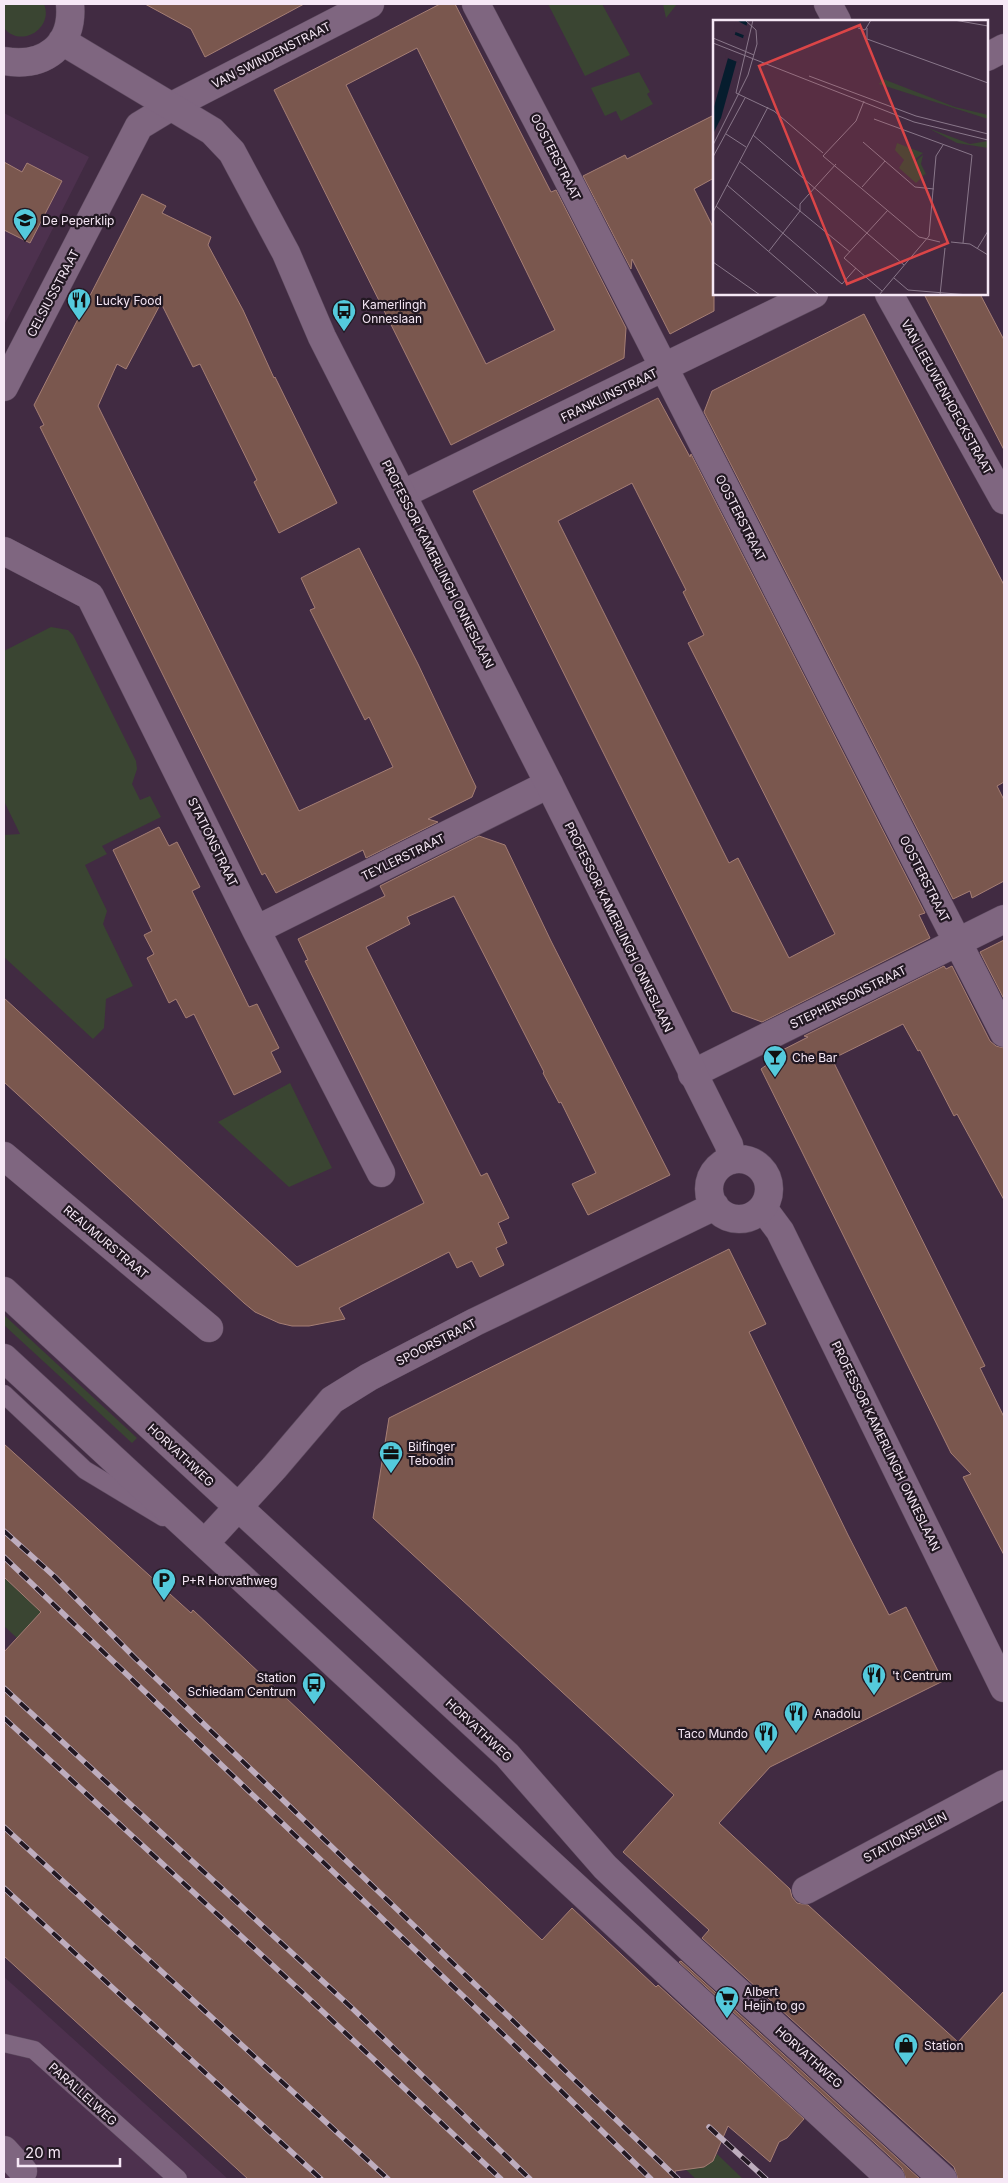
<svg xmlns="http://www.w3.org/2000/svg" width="1008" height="2183" viewBox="0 0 1008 2183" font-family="Inter,sans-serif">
<rect width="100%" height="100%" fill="#412b42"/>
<path fill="#4d314e" d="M4,113L89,157L4,325Z
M4,1977L29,1999L228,2179H4Z"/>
<path fill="#3a4532" d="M4,4H44C54,28 21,49 4,28Z
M548,4H602L630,55L585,76Z
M663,4H677L666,18Z
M639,72L650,92L647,94L653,104L621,121L616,111L605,116L591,88Z
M51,627L68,630L73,635L136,761L137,769L132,784L140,800L150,796L161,817L102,846L107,854L85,865L107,911L103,924L133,986L106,999L104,1028L93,1039L4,957V835L20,834L4,801V651Z
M290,1083L332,1168L289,1187L218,1122Z
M4,1315L137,1438L132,1443L4,1325Z
M4,1577L41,1612L17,1638L4,1626Z
M717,2154L743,2179H696L683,2167C697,2167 710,2169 717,2154Z"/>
<path fill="#7a574e" stroke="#a57e75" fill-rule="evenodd" d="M145,4H304L205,57L191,29Z
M440,4H455L551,192L556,190L626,328L624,358L451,445L274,90ZM417,48L555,330L486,364L346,85Z
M714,115V178L694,189L714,229V311L670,334L632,259L631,269L583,176L625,155L627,159Z
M4,162L22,172L27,163L62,181L30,243L4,230Z
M142,194L166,206L162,213L211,237L208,245L243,310L274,378L275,377L337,503L279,533L254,482L257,480L200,364L193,367L161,303L126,369L117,364L98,406L299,811L393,767L369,717L365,720L310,610L315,608L301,578L359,548L418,664L476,787L472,797L428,819L438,822L366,858L363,850L276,893L265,873L262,875L230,810L40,427L44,425L34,405Z
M924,294H980L1004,340V450Z
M864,314L1004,585V782L997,786L1004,800V881L972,898L970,891L953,899L704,412L712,391Z
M658,398L690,457L691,454L925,913L919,915L930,938L762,1022L732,1011L473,491ZM632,483L686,590L683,592L704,635L688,643L835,934L789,958L738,858L729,863L558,521Z
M159,827L169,846L177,842L200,887L192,891L249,1007L257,1004L279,1048L271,1052L281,1072L234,1095L194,1014L186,1018L176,999L169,1003L147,958L154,954L144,935L152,931L113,850Z
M479,836L505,845L551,941L670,1175L588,1215L572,1184L596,1173L561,1102L559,1103L543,1073L544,1072L454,896L407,917L410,924L366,947L481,1176L487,1173L509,1218L498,1223L507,1243L496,1248L504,1265L480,1277L472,1261L457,1268L449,1252L339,1308L345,1319L309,1326H292L279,1323L255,1312L244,1303L4,1082V998L297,1267L424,1203L305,961L308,960L298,939L385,896L380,886Z
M1004,940V999L980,952Z
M944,966L946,969L952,966L990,1041L996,1046L1004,1048V1200L957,1114L954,1116L920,1050L918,1051L903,1024L832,1059L985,1366L980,1368L1004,1417V1555L963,1477L971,1474L951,1453L761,1069L768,1064L765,1059L808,1037L804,1036Z
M729,1249L766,1324L749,1332L848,1535L889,1615L906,1607L943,1681L770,1767L719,1823L790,1889L792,1897L797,1903L808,1905L958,2042L1004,1991V2179H958L954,2167L702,1938L709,1930L623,1852L674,1795L373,1518L389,1418Z
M4,1444L191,1613L193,1610L542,1940L572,1908L656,1987L658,1985L804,2119L787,2138L779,2142L770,2162L728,2126L713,2161L704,2167L675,2171L676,2179H248L4,1956V1652L41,1612L4,1577Z
M681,1961L920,2179H906L902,2168L679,1962Z"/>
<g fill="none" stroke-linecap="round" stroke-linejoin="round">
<g stroke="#5d4a5e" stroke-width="19">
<path id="lane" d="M4,1394L85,1470L163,1517
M4,2043L34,2050L178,2179"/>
</g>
<g stroke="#5d4a5e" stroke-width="29">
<path id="street" d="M476,4L563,170L1004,1033
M828,4L837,21
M987,57L1004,48
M889,294L1004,500
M4,387L139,126L172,106L370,4
M403,494L814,294
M4,551L90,596L256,930L381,1173
M256,930L549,784
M692,1074L1004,919
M4,1156L209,1328
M763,1208L780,1231L1004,1688
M806,1890L1004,1784
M4,2150L23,2171"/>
</g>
<g stroke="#5d4a5e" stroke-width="29">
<path id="secondary" d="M62,41L212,131L232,152L286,253L322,337L549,784L729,1145L732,1160
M4,61C44,68 74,46 70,4
M709 1189a30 30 0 1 1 60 0a30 30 0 1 1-60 0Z
M4,1291L507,1755L605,1867L691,1949L943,2179
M4,1358C300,1631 595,1905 891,2179
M205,1543L274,1468L332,1400L369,1377L475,1322L715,1206"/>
</g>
<use href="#lane" stroke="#7f6680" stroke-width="18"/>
<use href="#street" stroke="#7f6680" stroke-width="28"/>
<use href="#secondary" stroke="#7f6680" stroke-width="28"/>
<g stroke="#beadbe" stroke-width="5.5">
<path id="rail" d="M4,1531L55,1577L135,1658L678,2179
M4,1557L505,2036L651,2179
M4,1688L353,2009L530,2179
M4,1718L304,1994L501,2179
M4,1827L388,2179
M4,1888L321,2179
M709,2127L766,2179"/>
</g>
<use href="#rail" stroke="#221822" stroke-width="4" stroke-dasharray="11" stroke-linecap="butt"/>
</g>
<defs>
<g id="school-pin" transform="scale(1.25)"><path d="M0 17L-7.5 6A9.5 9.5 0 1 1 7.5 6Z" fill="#54cadc" stroke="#221822"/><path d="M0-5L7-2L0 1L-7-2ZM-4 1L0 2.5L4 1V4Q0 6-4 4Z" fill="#111"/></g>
<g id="restaurant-pin" transform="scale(1.25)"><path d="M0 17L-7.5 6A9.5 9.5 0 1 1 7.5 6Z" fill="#54cadc" stroke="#221822"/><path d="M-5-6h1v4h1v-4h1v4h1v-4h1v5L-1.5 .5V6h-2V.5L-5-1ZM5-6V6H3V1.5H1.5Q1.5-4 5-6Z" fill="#111"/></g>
<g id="bus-pin" transform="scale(1.25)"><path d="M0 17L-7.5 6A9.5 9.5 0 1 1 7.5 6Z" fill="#54cadc" stroke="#221822"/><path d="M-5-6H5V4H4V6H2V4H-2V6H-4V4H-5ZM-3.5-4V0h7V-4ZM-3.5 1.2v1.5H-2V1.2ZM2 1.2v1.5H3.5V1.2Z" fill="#111"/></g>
<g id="bar-pin" transform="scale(1.25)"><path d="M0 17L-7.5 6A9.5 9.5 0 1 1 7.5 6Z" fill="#54cadc" stroke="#221822"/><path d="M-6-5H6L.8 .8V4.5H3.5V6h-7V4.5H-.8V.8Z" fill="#111"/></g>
<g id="office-pin" transform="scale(1.25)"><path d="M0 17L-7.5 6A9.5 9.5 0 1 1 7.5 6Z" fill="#54cadc" stroke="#221822"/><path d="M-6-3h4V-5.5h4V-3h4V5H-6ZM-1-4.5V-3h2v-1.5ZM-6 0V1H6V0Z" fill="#111"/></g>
<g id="parking-pin" transform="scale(1.25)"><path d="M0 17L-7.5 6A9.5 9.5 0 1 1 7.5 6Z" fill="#54cadc" stroke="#221822"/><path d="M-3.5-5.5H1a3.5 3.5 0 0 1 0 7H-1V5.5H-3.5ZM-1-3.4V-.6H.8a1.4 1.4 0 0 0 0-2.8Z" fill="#111"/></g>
<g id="supermarket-pin" transform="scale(1.25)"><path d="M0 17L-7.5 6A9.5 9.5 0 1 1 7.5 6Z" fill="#54cadc" stroke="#221822"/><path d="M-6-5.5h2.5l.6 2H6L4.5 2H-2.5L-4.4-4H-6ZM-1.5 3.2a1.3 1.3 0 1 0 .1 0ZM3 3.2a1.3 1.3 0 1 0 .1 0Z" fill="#111"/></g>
<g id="shop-pin" transform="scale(1.25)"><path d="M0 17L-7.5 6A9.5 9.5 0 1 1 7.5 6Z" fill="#54cadc" stroke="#221822"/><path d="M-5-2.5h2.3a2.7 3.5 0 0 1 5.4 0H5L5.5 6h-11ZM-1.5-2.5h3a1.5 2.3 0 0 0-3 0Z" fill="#111"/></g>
</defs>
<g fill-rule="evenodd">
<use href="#school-pin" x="25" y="220"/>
<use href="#restaurant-pin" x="79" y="300"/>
<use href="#bus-pin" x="344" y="311"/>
<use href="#bar-pin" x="775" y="1057"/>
<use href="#office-pin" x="391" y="1453"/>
<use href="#parking-pin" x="164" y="1580"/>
<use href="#restaurant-pin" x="874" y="1675"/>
<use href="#bus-pin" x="314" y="1684"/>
<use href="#restaurant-pin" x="796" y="1713"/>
<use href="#restaurant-pin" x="766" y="1733"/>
<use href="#supermarket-pin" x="727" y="1998"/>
<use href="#shop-pin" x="906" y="2045"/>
</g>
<g text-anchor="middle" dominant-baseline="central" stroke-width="4.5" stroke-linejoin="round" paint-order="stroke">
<g font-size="12" fill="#f6e8f6" stroke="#221822">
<text transform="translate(271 55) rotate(-27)">VAN SWINDENSTRAAT</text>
<text transform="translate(556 157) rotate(63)">OOSTERSTRAAT</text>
<text transform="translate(53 293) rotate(-62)">CELSIUSSTRAAT</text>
<text transform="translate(609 395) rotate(-26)">FRANKLINSTRAAT</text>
<text transform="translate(947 397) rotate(61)">VAN LEEUWENHOECKSTRAAT</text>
<text transform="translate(741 518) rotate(63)">OOSTERSTRAAT</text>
<text transform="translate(438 564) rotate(63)">PROFESSOR KAMERLINGH ONNESLAAN</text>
<text transform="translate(213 842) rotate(64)">STATIONSTRAAT</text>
<text transform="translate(403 857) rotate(-26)">TEYLERSTRAAT</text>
<text transform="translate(925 879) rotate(63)">OOSTERSTRAAT</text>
<text transform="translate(619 927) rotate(64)">PROFESSOR KAMERLINGH ONNESLAAN</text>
<text transform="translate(848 997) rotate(-26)">STEPHENSONSTRAAT</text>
<text transform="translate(106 1242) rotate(40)">REAUMURSTRAAT</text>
<text transform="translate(436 1342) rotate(-27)">SPOORSTRAAT</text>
<text transform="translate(886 1446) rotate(64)">PROFESSOR KAMERLINGH ONNESLAAN</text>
<text transform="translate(181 1455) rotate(43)">HORVATHWEG</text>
<text transform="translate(479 1730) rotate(43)">HORVATHWEG</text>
<text transform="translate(905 1837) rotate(-28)">STATIONSPLEIN</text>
<text transform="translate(809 2057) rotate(42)">HORVATHWEG</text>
<text transform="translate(83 2094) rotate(42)">PARALLELWEG</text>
</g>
<g font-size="12" fill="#f6e8f6" stroke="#221822" text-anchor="start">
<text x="42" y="220">De Peperklip</text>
<text x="96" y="300">Lucky Food</text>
<text x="362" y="304">Kamerlingh<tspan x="362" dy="14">Onneslaan</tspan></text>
<text x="792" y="1057">Che Bar</text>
<text x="408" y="1446">Bilfinger<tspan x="408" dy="14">Tebodin</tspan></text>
<text x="182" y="1580">P+R Horvathweg</text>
<text x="892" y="1675">'t Centrum</text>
<text x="296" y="1677" text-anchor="end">Station<tspan x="296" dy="14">Schiedam Centrum</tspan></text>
<text x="814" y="1713">Anadolu</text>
<text x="748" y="1733" text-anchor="end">Taco Mundo</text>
<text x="744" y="1991">Albert<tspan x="744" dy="14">Heijn to go</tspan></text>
<text x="924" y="2045">Station</text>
</g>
</g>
<g transform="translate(713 20)">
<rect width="275" height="275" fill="#412b42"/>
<path d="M170,59L242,87L275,95V99L166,64ZM215,108L257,124L275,121V128L244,123ZM184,123L210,133L200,141L204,145V140L210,135L208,144L214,156L212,154L203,163L186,148L191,140L182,130Z" fill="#3a4532"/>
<path d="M26,0H35L8,98L0,114V90Z" fill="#061d2e"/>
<path d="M23,0L36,7L33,16L20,11ZM20,14L32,19L27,43L12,37Z" fill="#412b42"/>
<path fill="none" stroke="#89778a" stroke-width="1" d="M40,0L23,73L61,91L110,133M241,0L275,6M145,8L152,10L158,0M154,8V19L275,63M0,18L41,35M0,23L201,102L275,120M96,56L203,96L275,114M151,81L143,101L110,136L206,217L227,222M161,99L259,135L250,223M13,114L33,127M40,115L191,245M150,122L202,167L221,169M0,125L35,55L44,24L43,10L32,0M0,137L32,78M26,141L137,232M14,165L129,264L143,248M149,167L172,141M3,186L106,275M0,192L55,87M238,222L257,224L275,235M264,229L275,211M56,231L87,191V184L123,144M0,242L47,275M181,258L195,270L256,275M169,271L131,238L175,190M166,275L216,216L223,136L230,125M227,275L232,228"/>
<path fill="#db4547" fill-opacity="0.15" stroke="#db4547" stroke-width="2.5" d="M147,5L235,223L134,264L46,46Z"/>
<rect width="275" height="275" fill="none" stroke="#f6e8f6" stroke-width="2.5"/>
</g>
<rect width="1008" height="2183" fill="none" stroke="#f6e8f6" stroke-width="10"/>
<path d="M18 2158v8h102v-8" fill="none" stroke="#f6e8f6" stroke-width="2.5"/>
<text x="25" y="2158" font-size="15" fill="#f6e8f6" stroke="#221822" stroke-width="4" paint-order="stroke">20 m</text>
</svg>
